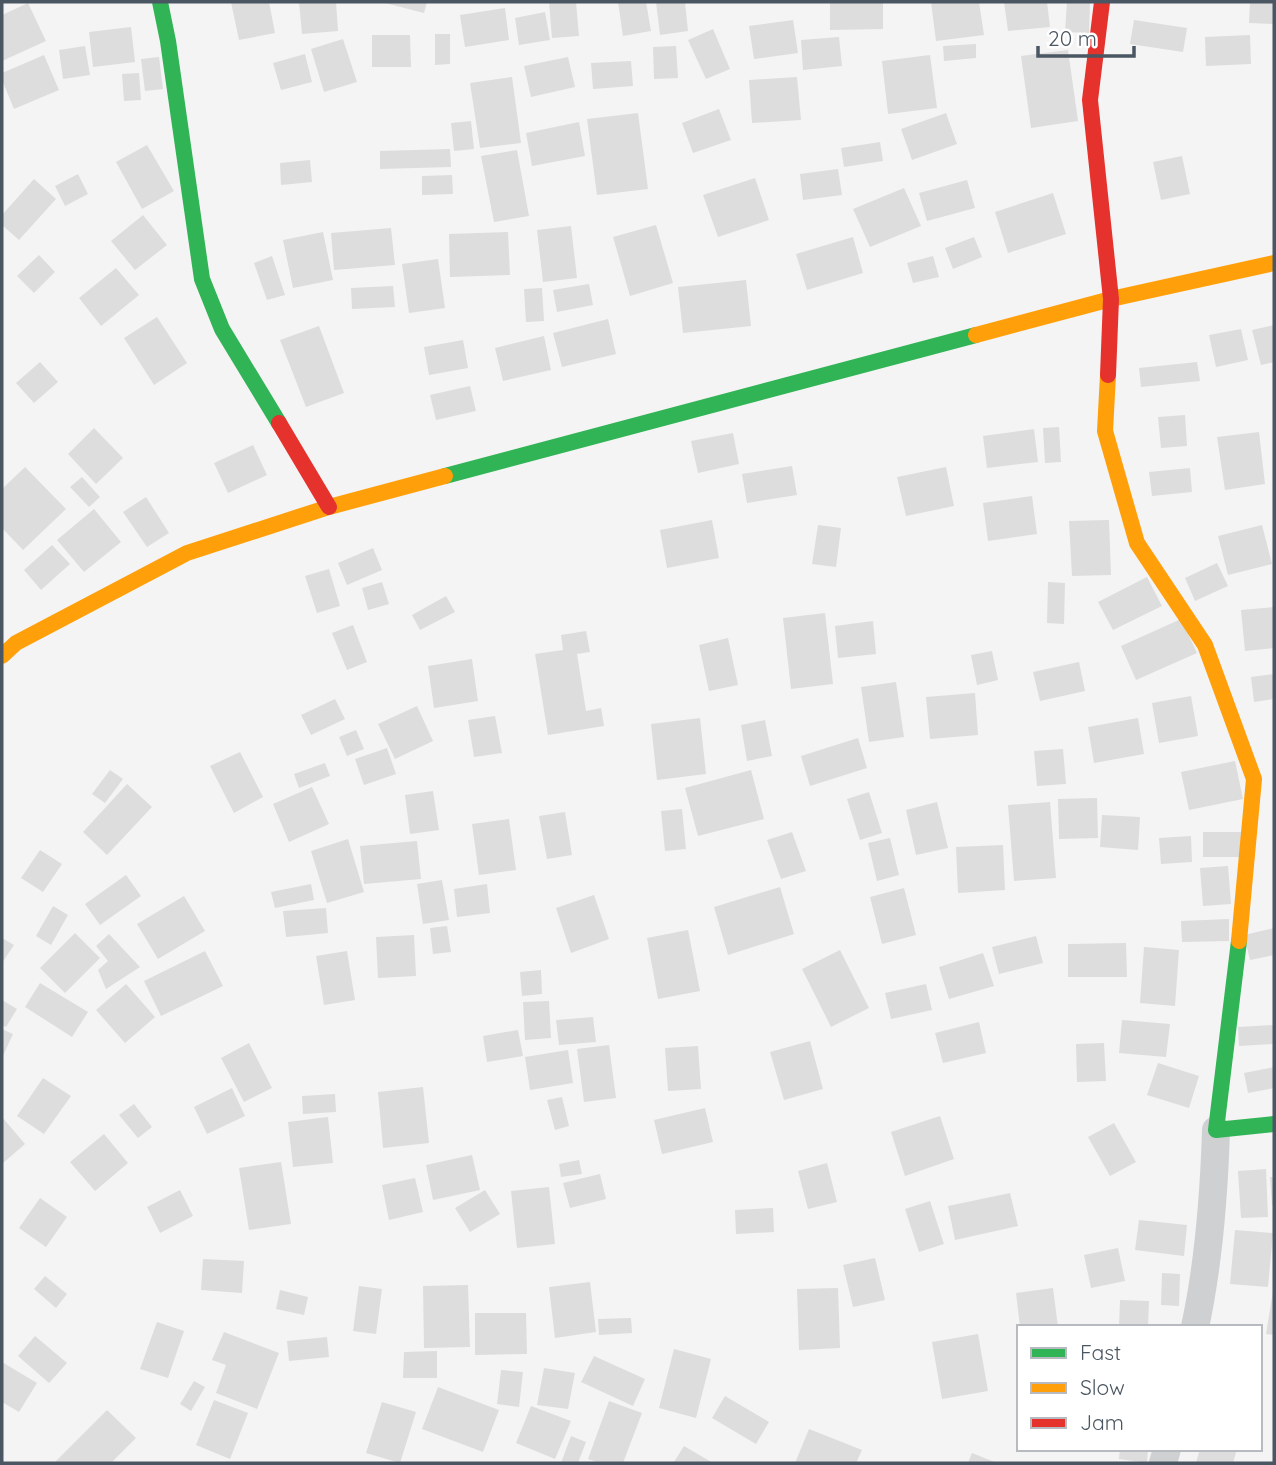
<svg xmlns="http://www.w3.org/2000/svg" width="1276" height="1465" viewBox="0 0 1276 1465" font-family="Quicksand,sans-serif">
<rect width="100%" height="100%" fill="#f4f4f4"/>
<path fill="#ddddde" d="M231,2H269L275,33L239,40Z
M299,2H336L338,31L302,34Z
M381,2H427L424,13Z
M549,2H576L579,36L552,38Z
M618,2H646L651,31L623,36Z
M656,2H685L688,31L660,35Z
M830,2H883V29L830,30Z
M931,2H979L984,35L936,41Z
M1004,2H1047L1050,27L1008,31Z
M1067,2H1090L1089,33L1065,32Z
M1250,2H1274V24L1249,23Z
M28,3L46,41L2,61V15Z
M505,8L509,40L465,47L460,15Z
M545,12L550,40L519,45L515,18Z
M793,20L798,53L754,59L749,26Z
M1134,20L1187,28L1183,52L1130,44Z
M131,27L135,62L93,67L89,32Z
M713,29L730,69L706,79L688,40Z
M435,34H450V64L435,65Z
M372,35H410L411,67H372Z
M1250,35L1251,64L1206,66L1205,37Z
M839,37L842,66L803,70L801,40Z
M343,39L357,82L324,92L311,49Z
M976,44V58L944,61L943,46Z
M85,46L90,75L63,79L59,50Z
M676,46L678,78L654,79L653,47Z
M1068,50L1078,121L1031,128L1021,56Z
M305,54L312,82L281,90L273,63Z
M44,55L59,90L14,109L2,80V73Z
M930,55L937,108L888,114L882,61Z
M159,57L163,89L145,91L141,59Z
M568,57L575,87L531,97L524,66Z
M631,61L633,86L593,89L591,63Z
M139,73L141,100L124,101L122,74Z
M512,77L521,143L480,148L470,83Z
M797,77L801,120L752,123L749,80Z
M719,109L731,140L693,153L682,123Z
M638,113L648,189L597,195L587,119Z
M946,113L957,144L912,160L901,129Z
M471,121L474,149L454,151L451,123Z
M579,122L585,156L532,166L526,133Z
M880,142L883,161L844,167L841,148Z
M147,145L174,191L142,209L116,162Z
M450,149L451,167L380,169V151Z
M517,150L529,216L494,222L481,156Z
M1182,156L1190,194L1161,200L1153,162Z
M310,160L312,182L281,185L280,163Z
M838,169L842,195L803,200L800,174Z
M78,174L88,194L65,206L55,186Z
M452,175L453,194L422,195V176Z
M755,178L769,220L718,237L703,195Z
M34,179L56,199L19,240L2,225V215Z
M967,180L975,208L927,221L919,193Z
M904,188L921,226L870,247L853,209Z
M1053,193L1066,234L1008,253L995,212Z
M143,215L167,245L135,270L111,241Z
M656,225L673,283L630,296L613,237Z
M571,226L577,278L543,282L537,230Z
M391,228L395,265L334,270L331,233Z
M323,232L333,280L293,288L283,240Z
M508,232L510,275L450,277L449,234Z
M853,237L863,273L807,290L796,254Z
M974,237L982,257L953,269L945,248Z
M39,255L55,272L34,293L17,276Z
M272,256L285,295L267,300L254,263Z
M933,256L939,277L913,283L907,263Z
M438,259L445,308L409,313L402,264Z
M116,268L139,295L101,326L79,298Z
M746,280L751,326L683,333L678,287Z
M589,284L593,305L557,312L553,290Z
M393,286L395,307L352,309L351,288Z
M542,288L544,321L526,322L524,289Z
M157,317L187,363L154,385L124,338Z
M608,319L616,354L562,367L553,333Z
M1274,325V362L1261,365L1252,330Z
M319,326L344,393L306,407L280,340Z
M1241,329L1248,360L1216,367L1209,335Z
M544,336L551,370L503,381L495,348Z
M463,340L468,368L429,375L424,347Z
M40,362L58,382L34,403L16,383Z
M1197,362L1200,381L1141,387L1139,368Z
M470,386L476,411L436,420L430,395Z
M1185,415L1187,446L1161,448L1158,417Z
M1059,427L1061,462L1045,463L1043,428Z
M94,428L123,458L96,484L68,454Z
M1034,429L1038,462L987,468L983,436Z
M1259,432L1265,484L1225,490L1217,437Z
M733,433L739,464L698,473L691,441Z
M253,445L267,475L228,493L214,463Z
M792,466L797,495L747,503L742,474Z
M25,467L66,509L23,550L2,528V489Z
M946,467L954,506L906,516L897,477Z
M1190,468L1192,492L1152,496L1149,472Z
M82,477L100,497L89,507L70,487Z
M1032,496L1037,534L988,541L983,503Z
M146,497L169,533L147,547L123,512Z
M94,509L121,542L84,572L57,540Z
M712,520L719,558L667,568L660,530Z
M1109,520L1111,575L1072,576L1069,521Z
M818,525L841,528L836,567L812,564Z
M1262,525L1272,564L1228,575L1218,536Z
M52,545L70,564L41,590L24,570Z
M373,548L382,570L347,585L338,563Z
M1217,563L1228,586L1195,601L1185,578Z
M329,569L340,606L317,613L305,576Z
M1147,577L1162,606L1113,630L1098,602Z
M382,582L389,604L368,610L362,588Z
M1048,582L1065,583L1064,624L1047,623Z
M446,596L455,612L420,630L412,615Z
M1274,607V648L1245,651L1241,610Z
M825,613L833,684L791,689L783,618Z
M1181,619L1197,653L1136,680L1121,646Z
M873,621L876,654L838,658L835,626Z
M353,625L367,662L347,670L332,633Z
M586,631L590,652L577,654L586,711L601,708L604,726L548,735L535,654L563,650L561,635Z
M728,638L738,685L709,691L699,645Z
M992,651L998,680L977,685L971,655Z
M472,659L478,701L434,708L428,666Z
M1079,662L1085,691L1040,701L1033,672Z
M1274,674V699L1254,702L1251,677Z
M896,682L904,737L869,742L861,687Z
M975,693L978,735L930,739L926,697Z
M1191,696L1198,736L1159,743L1152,703Z
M335,699L345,719L311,735L301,715Z
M417,706L433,741L395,759L378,724Z
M495,716L502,753L474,757L468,720Z
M700,718L706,774L657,780L651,724Z
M1138,718L1144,754L1094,763L1088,727Z
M765,720L772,756L747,761L741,725Z
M356,730L364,749L347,756L339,737Z
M858,738L867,768L810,786L801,756Z
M387,748L396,774L364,785L355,759Z
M1063,749L1066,784L1037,786L1034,751Z
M240,752L263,797L234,813L210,766Z
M1235,761L1243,799L1189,810L1181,772Z
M325,763L330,776L299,788L294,774Z
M110,770L123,779L105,803L92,794Z
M751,770L764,819L698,836L685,788Z
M127,784L152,807L107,855L83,832Z
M312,787L329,824L289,842L273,804Z
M433,791L439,830L410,834L405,795Z
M869,792L882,833L860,840L847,799Z
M1097,798L1098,838L1059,839L1058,799Z
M937,802L948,848L916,855L906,810Z
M1050,802L1056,878L1014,881L1008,805Z
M682,809L686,849L665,851L661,811Z
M565,812L572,855L547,859L539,816Z
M1102,815L1140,817L1138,850L1100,847Z
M509,819L516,870L479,875L472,824Z
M792,832L806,871L781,879L767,840Z
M1203,832H1246V857H1203Z
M1191,836L1192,862L1161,864L1159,838Z
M890,838L899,875L877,881L868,843Z
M348,839L364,892L327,903L311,851Z
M417,841L421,879L364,884L360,846Z
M1003,845L1005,890L958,893L956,847Z
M40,850L62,864L43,892L21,878Z
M1228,866L1231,904L1203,906L1200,868Z
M126,875L141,896L100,925L85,904Z
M442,880L449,920L423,924L417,884Z
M311,884L314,900L275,908L271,892Z
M487,884L490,913L457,917L454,889Z
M780,887L794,934L728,955L714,907Z
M904,888L916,935L882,944L870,897Z
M594,895L609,939L571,953L556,908Z
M184,896L205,931L158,959L137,924Z
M53,906L68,915L51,945L36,936Z
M326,908L328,933L286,937L283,911Z
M1229,919V941L1182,942L1181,921Z
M447,926L451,952L433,954L430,928Z
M1274,928V955L1250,960L1244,935Z
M688,930L700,991L658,999L647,938Z
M75,933L100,958L65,993L40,968Z
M109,934L140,967L106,989L98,970L108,961L96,946Z
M414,935L416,976L378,978L376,937Z
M1036,936L1043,963L999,974L992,947Z
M2,938L14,945L2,963Z
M1126,943L1127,977H1068V944Z
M1144,947L1179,950L1175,1006L1140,1003Z
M840,950L869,1008L831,1027L802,969Z
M205,951L223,986L161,1016L144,981Z
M347,951L355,1000L324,1005L316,956Z
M983,953L994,986L949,999L939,967Z
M541,970L542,994L522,996L520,972Z
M40,983L88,1012L72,1037L25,1007Z
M126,984L155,1017L125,1043L96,1010Z
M926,984L932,1010L891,1019L885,993Z
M2,1000L17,1009L6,1027L2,1025Z
M549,1001L551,1038L525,1040L523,1002Z
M593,1017L596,1042L559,1045L556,1020Z
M1122,1020L1170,1024L1166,1057L1119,1053Z
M979,1022L986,1053L943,1063L935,1033Z
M1273,1025L1274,1044L1239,1046L1238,1027Z
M2,1029L13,1034L2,1058Z
M518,1030L523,1056L487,1062L483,1036Z
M810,1041L823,1089L784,1100L770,1052Z
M249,1043L272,1088L244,1102L221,1058Z
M1104,1043L1106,1081L1077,1082L1076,1044Z
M609,1045L616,1098L584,1102L577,1049Z
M698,1046L701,1089L668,1091L665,1048Z
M568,1050L573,1083L530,1090L525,1057Z
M1158,1063L1199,1076L1189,1108L1147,1095Z
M1274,1067V1088L1248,1093L1244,1073Z
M43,1078L71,1096L44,1134L17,1116Z
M423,1087L429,1143L383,1148L378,1092Z
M232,1088L245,1116L207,1134L194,1107Z
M335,1094L336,1112L303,1114L302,1096Z
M562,1097L569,1126L555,1130L547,1100Z
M134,1104L152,1127L138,1138L119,1115Z
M705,1108L713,1142L662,1154L654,1120Z
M940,1116L954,1159L905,1176L891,1132Z
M2,1117L25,1144L2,1164Z
M328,1117L333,1163L293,1167L288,1122Z
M1114,1123L1136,1162L1110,1176L1088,1137Z
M104,1134L128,1163L95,1191L70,1162Z
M472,1155L480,1190L433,1200L426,1165Z
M579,1160L582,1174L561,1177L559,1164Z
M281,1162L291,1224L249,1230L239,1168Z
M827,1163L837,1202L808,1209L798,1171Z
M1266,1169L1268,1217L1241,1218L1238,1171Z
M600,1174L606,1199L570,1208L563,1183Z
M1270,1177H1274V1205H1272Z
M415,1178L423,1212L389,1220L382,1185Z
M549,1187L555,1244L517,1248L511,1191Z
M180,1190L193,1216L160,1233L147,1207Z
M485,1190L500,1214L470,1232L455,1208Z
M1010,1193L1018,1226L955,1240L948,1206Z
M40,1198L67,1217L46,1247L19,1228Z
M930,1201L944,1244L919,1252L905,1209Z
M773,1208L774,1232L736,1234L735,1210Z
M1139,1220L1187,1225L1184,1256L1135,1250Z
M1235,1230L1273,1233L1268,1287L1230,1284Z
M1118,1248L1125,1281L1091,1288L1084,1255Z
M875,1258L885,1300L853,1307L843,1265Z
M203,1259L244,1261L242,1293L201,1290Z
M1162,1273L1180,1274L1179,1306L1161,1305Z
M45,1276L67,1294L56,1308L34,1289Z
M590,1282L596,1332L555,1338L549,1287Z
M468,1285L470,1347L424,1348L423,1286Z
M359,1286L382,1289L376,1334L353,1331Z
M838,1288L840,1348L799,1350L797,1289Z
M1053,1288L1058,1327H1020L1016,1293Z
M280,1290L308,1297L304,1315L276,1309Z
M1273,1291L1274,1292V1335L1266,1334Z
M1120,1300L1149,1301L1148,1327H1119Z
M475,1313H526L527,1354L475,1355Z
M631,1318L632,1333L599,1335L598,1319Z
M157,1322L184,1331L168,1378L140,1369Z
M224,1332L279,1353L257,1409L216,1393L226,1365L212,1360Z
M978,1334L988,1391L942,1399L932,1342Z
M35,1336L67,1363L49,1383L18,1356Z
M327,1337L329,1357L289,1361L287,1341Z
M674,1349L711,1359L696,1418L659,1408Z
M437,1351V1378H403L404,1352Z
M594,1356L645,1379L633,1406L581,1382Z
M2,1362L37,1383L19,1412L2,1402Z
M544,1368L575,1373L568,1409L537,1405Z
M501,1370L523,1372L519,1407L497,1404Z
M194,1381L205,1387L191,1411L180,1404Z
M438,1387L499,1410L483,1452L422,1429Z
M725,1396L769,1422L756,1444L712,1418Z
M214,1400L248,1413L230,1459L196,1445Z
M609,1401L642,1413L623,1463H600L588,1459Z
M382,1402L416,1412L400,1463L366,1453Z
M531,1406L571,1421L555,1459L516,1443Z
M107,1410L136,1438L111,1463H54Z
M809,1429L862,1450L856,1463H795Z
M571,1436L586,1442L578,1463H561Z
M684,1446L713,1463L674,1462Z
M1120,1449H1148L1147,1463L1119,1459Z
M1200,1449H1237L1233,1463H1196Z
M972,1453L997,1463H968Z"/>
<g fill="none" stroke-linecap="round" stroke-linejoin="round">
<path stroke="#ced0d2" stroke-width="28" d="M1195,1327C1209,1262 1214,1196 1216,1130
M1163,1463L1167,1449"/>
<path stroke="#30b455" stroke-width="16" d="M160,2L168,41L202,279L222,329L279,423
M445,476L976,335
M1239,941L1216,1130L1274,1124"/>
<path stroke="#ff9f0a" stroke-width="16" d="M976,335L1111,299L1274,263
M1108,375L1105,431L1137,543L1205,645L1254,779L1239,941
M2,656L16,643L187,553L329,507L445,476"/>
<path stroke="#e5322d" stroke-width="16" d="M1102,2L1090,100L1111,299L1108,375
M279,423L329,507"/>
</g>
<rect width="1276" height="1465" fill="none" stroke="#4a5661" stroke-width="7"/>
<rect x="1017" y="1325" width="245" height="126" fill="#ffffff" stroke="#b7bbc0" stroke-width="2"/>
<rect x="1031" y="1348" width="35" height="10" fill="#30b455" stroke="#b7bbc0" stroke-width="2"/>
<text x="1080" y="1360" font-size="21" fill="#4a5661">Fast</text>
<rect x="1031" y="1383" width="35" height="10" fill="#ff9f0a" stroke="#b7bbc0" stroke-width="2"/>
<text x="1080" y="1395" font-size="21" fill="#4a5661">Slow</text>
<rect x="1031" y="1418" width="35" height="10" fill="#e5322d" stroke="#b7bbc0" stroke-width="2"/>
<text x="1080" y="1430" font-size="21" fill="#4a5661">Jam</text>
<path d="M1038 46v10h96v-10" fill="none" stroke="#4a5661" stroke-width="3.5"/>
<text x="1048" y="46" font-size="21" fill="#4a5661" stroke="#ffffff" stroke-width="5" paint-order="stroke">20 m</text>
</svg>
